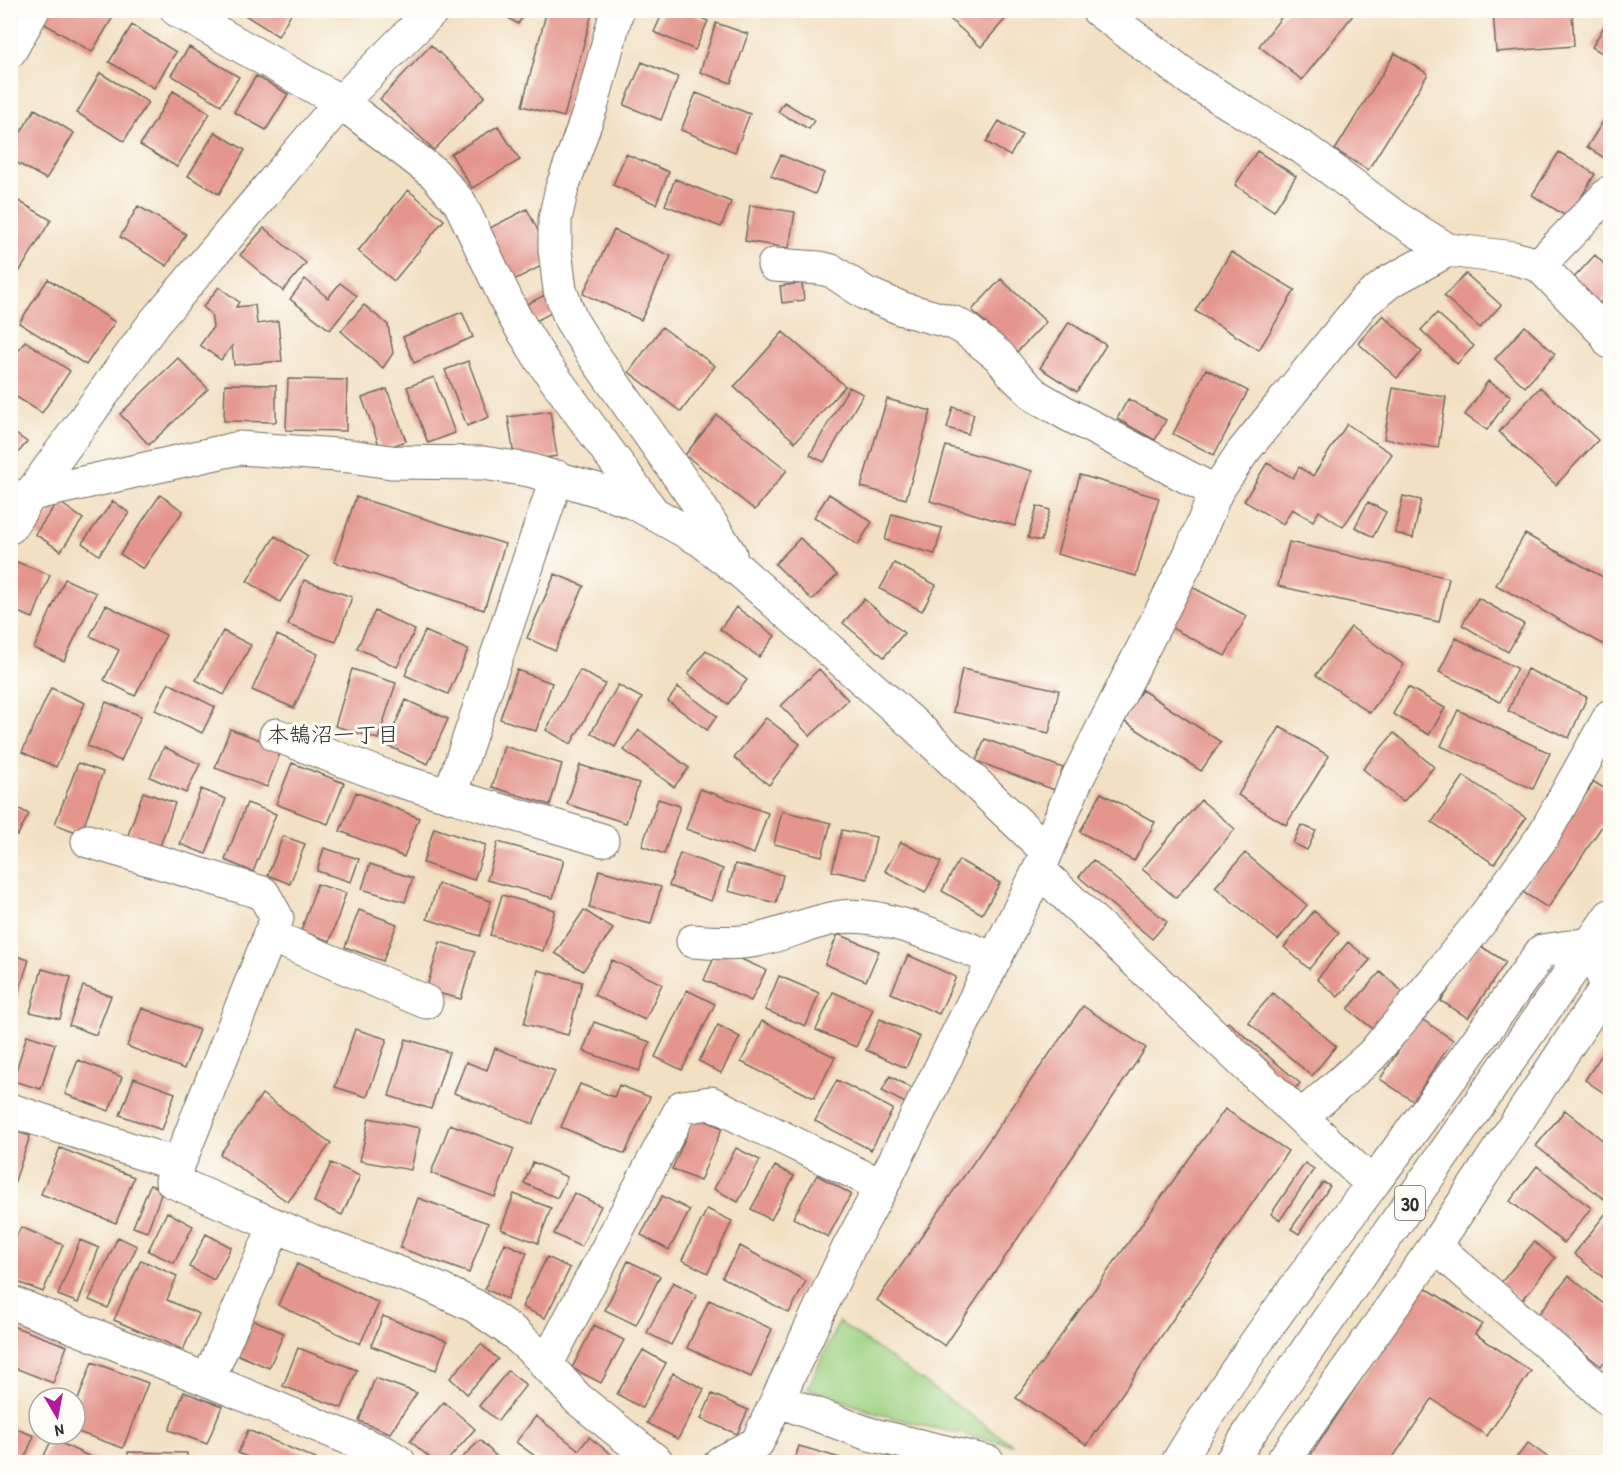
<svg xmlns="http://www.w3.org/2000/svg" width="1621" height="1473" viewBox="0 0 1621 1473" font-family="'Patrick Hand','Klee One',sans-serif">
<rect width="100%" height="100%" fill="#fdfcf7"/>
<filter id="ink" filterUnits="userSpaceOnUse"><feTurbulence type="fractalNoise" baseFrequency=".0167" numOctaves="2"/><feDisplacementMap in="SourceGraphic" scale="12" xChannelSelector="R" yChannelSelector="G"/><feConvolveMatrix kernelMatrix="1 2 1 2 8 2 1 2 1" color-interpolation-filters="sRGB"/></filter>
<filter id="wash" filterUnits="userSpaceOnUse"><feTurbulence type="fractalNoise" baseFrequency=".008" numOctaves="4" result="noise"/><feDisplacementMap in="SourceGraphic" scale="24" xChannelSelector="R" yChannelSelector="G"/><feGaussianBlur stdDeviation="1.35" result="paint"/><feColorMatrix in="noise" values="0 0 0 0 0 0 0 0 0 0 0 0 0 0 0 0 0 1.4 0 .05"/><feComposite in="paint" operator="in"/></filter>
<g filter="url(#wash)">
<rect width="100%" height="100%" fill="#f2e0c3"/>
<path fill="#9ed282" stroke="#647e56" stroke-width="1.5" d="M839,1322L1013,1445L930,1427L876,1413L808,1388Z"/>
<g id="blocks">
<path fill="#e4968d" d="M44,10H101L113,17L92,52L38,20Z
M237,10H293L278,36Z
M496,10H527L518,24Z
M547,10H593L564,117L522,106Z
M664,10H684L708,21L695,50L654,32Z
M940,10H1013L981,47Z
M1287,10H1357L1302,80L1259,46Z
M1572,10L1574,46L1496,52L1493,11Z
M1610,16V58L1592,47Z
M716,23L748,34L731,83L700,72Z
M132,25L176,52L154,88L109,62Z
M431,45L485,96L434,150L380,99Z
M189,47L239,77L221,105L171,75Z
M1395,53L1428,74L1368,170L1335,150Z
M642,62L678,77L661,120L624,105Z
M100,73L148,102L124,141L77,113Z
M256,76L288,94L266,130L234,112Z
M173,91L210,113L177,167L140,145Z
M696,93L750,114L735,152L681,130Z
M784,102L814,120L809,129L778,112Z
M35,109L74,133L46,179L10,159V150Z
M1610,110V159L1609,161L1587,147Z
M999,121L1022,135L1010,156L986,142Z
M498,126L520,160L472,188L451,154Z
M215,132L245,150L219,194L188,176Z
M1257,151L1296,176L1274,211L1235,185Z
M1559,152L1595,174L1569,218L1532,195Z
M626,154L669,172L656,204L613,185Z
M781,155L824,173L815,194L771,176Z
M675,179L731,202L721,227L665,205Z
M408,190L444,220L394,281L358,251Z
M10,196L51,220L10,287Z
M750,205L795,212L789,248L745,241Z
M138,206L186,234L167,266L120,237Z
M527,209L553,260L510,282L484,231Z
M264,228L306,263L283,291L240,255Z
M614,230L671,256L641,320L583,294Z
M1231,252L1295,290L1259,350L1195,311Z
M1595,255L1610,270V292L1597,306L1570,282Z
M1466,274L1501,305L1480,328L1444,296Z
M48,279L115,322L86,365L19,323Z
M305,279L328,298L340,283L357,296L330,330L290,299Z
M1001,279L1046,322L1016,353L972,310Z
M802,283L804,300L782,303L780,286Z
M219,287L239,302L236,307L255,305L257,324L278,321L282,361L234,365L232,346L221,360L200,345L213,327L211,314L203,307Z
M549,293L557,310L526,326L517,309Z
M364,305L388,325L393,353L383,368L341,331Z
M462,312L473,337L414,363L403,337Z
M1437,313L1474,346L1457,364L1421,330Z
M1383,315L1422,352L1397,378L1358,343Z
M1069,322L1106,345L1077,392L1040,368Z
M1525,326L1555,354L1525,387L1495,359Z
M662,327L715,366L681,412L629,372Z
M783,332L845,386L795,442L734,387Z
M25,341L70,371L42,413L10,393V363Z
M178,358L208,389L149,445L120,414Z
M468,361L489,417L467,426L445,370Z
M1206,369L1248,391L1214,455L1173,434Z
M434,377L455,433L428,443L407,387Z
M288,379L347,380L346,431L286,430Z
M1488,381L1511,396L1487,430L1465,415Z
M225,384L276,385V422L224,421Z
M849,387L863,394L824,462L810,455Z
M1540,387L1598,440L1556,485L1499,432Z
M1393,388L1446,397L1438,448L1384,439Z
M387,389L406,441L381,450L362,398Z
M887,399L931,411L906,499L861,487Z
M1128,399L1166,420L1155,440L1117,419Z
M953,407L974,414L968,434L947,428Z
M550,411L557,456L515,462L508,417Z
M717,415L787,470L755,510L685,455Z
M1347,424L1392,454L1343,527L1319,511L1313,521L1292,509L1283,524L1244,501L1267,463L1293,478L1299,467L1313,476Z
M10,430L27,442L10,463Z
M946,446L1032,471L1015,526L930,501Z
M1080,475L1159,498L1136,576L1057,554Z
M829,494L872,522L858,545L814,517Z
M160,495L183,511L143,569L120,554Z
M1403,496L1421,500L1413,538L1395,533Z
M356,497L505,544L484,610L334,562Z
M58,501L83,519L61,551L35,534Z
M113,501L129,513L99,555L82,543Z
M1368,502L1386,512L1373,537L1355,527Z
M1037,506L1050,510L1041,541L1028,538Z
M892,514L942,528L935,554L885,540Z
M1525,534L1610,581V648L1496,585Z
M275,536L308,557L280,602L247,581Z
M800,538L837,575L812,600L775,564Z
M1289,542L1449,578L1439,622L1278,586Z
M17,562L50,575L33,618L10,609V577Z
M894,563L936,585L922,611L880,589Z
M555,574L584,586L555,651L527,638Z
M65,579L96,593L64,661L34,648Z
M304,580L352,597L336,642L288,625Z
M1190,586L1247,616L1225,656L1168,626Z
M1478,598L1524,624L1508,652L1462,625Z
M864,599L904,633L884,657L843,623Z
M106,605L166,635L135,696L104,680L119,650L90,636Z
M736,607L775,636L759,657L720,629Z
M375,611L415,630L397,667L357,648Z
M1351,627L1404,665L1370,713L1316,675Z
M223,631L251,645L224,695L196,680Z
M425,631L468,650L448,694L405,675Z
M277,635L318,654L294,708L252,690Z
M1456,638L1517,668L1500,702L1439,672Z
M706,650L747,680L728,704L688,674Z
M352,669L396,683L378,739L335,726Z
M819,669L848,700L810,736L781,706Z
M962,669L1059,690L1049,733L953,712Z
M1527,669L1587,697L1569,738L1508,711Z
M517,670L552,683L536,731L500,719Z
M580,670L605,684L571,744L546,730Z
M169,683L215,707L202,733L155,710Z
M618,685L642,698L615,747L591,733Z
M678,687L717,716L707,730L668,701Z
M1408,687L1445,708L1429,735L1393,714Z
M51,688L85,703L56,767L22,752Z
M1142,690L1221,742L1201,771L1122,720Z
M406,700L448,719L428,764L386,745Z
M106,702L141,716L121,761L87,746Z
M1458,710L1550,753L1533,789L1441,746Z
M766,718L800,744L769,785L734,758Z
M1280,727L1329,756L1286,825L1238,795Z
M230,729L282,748L267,787L215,768Z
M639,730L689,768L674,787L624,750Z
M1394,733L1434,767L1403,802L1363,769Z
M985,739L1063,768L1055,790L976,761Z
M504,746L562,764L550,805L492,787Z
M164,747L200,764L186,793L150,777Z
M78,763L103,772L81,834L55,824Z
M292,763L344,783L328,824L276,804Z
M580,765L639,783L626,823L567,804Z
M1464,776L1526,818L1494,864L1432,822Z
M1594,782L1610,792V814L1548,908L1521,891Z
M201,789L226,799L206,854L180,844Z
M700,789L768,813L754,854L686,829Z
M143,792L175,803L159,849L127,838Z
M356,792L419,818L404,857L340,831Z
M1101,793L1155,822L1134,861L1080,832Z
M658,799L680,806L664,854L642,846Z
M1201,800L1235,829L1176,898L1142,869Z
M247,803L276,814L253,872L225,860Z
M10,804L29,814L17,836L10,832Z
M782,811L831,823L822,856L774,844Z
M1301,825L1316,831L1307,850L1293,843Z
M434,828L486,845L474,880L423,863Z
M842,830L876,837L867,879L832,871Z
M283,836L305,844L290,884L268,875Z
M498,842L564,860L553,898L487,880Z
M901,842L941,862L925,893L885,871Z
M324,848L359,859L351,882L317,871Z
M680,853L723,869L711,901L669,886Z
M1245,853L1307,905L1278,940L1215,887Z
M959,860L1000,883L982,914L942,891Z
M1093,860L1167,922L1152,939L1079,877Z
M370,864L413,878L405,902L362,889Z
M735,864L783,875L776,903L728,891Z
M599,870L661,887L651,924L589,908Z
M317,884L346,893L330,941L301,931Z
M438,884L491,901L480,936L427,919Z
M502,895L555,910L543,951L490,935Z
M359,910L397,924L383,961L345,947Z
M584,910L613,929L583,971L555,953Z
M1314,911L1339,933L1309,969L1284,947Z
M838,934L879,951L866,981L825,964Z
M440,942L475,952L461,999L426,990Z
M1348,942L1370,960L1338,997L1317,979Z
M1479,945L1506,962L1468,1018L1441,1001Z
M718,949L766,970L751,1001L704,980Z
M10,954L29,960L16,1000L10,999Z
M908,955L956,977L939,1014L891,993Z
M612,960L662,984L645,1020L594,995Z
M42,969L71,977L60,1019L30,1012Z
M538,970L582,982L568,1035L524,1024Z
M1380,972L1404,993L1373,1029L1348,1009Z
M779,976L819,993L806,1026L765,1010Z
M83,986L111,996L96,1035L69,1025Z
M687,990L715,1004L682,1070L655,1057Z
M833,992L873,1009L856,1047L816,1030Z
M1273,993L1336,1046L1312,1076L1248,1022Z
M1083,1006L1146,1048L945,1346L877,1300Z
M142,1008L199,1030L184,1069L127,1046Z
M1420,1018L1453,1040L1413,1101L1380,1079Z
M880,1019L920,1037L906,1068L866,1050Z
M762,1021L835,1057L814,1098L741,1062Z
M594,1022L650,1042L639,1071L583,1051Z
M1228,1022L1300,1083L1294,1090L1222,1028Z
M718,1025L740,1037L721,1073L699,1061Z
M355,1029L387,1039L367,1097L335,1087Z
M27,1035L55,1044L41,1089L13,1081Z
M406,1039L449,1052L431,1109L389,1096Z
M1609,1044L1610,1046V1097L1585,1080Z
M495,1048L555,1071L533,1124L454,1093L466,1062L487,1070Z
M78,1060L122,1077L109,1111L65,1094Z
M890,1076L913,1089L905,1103L882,1091Z
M134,1078L175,1093L162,1130L120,1115Z
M837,1080L893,1109L871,1150L815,1121Z
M580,1084L614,1097L619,1085L650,1097L625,1154L561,1127Z
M262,1094L331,1143L288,1202L220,1154Z
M1225,1109L1288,1151L1087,1445L1016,1398Z
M1565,1110L1610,1146V1190L1604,1199L1536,1146Z
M695,1116L722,1128L700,1181L672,1169Z
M369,1118L420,1128L411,1170L360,1161Z
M450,1124L514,1149L495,1197L431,1173Z
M10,1130L30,1136L13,1187L10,1186Z
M60,1148L134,1177L116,1223L41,1194Z
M736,1148L760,1160L738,1202L714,1189Z
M533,1162L567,1177L557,1198L524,1183Z
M331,1163L360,1176L342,1215L314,1202Z
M1305,1163L1314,1169L1280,1220L1271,1214Z
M775,1166L794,1176L771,1220L751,1209Z
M1537,1166L1591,1208L1564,1243L1510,1201Z
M817,1175L851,1194L828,1237L793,1218Z
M1323,1182L1330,1186L1299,1234L1291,1229Z
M150,1185L163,1189L147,1232L133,1227Z
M574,1193L601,1206L581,1247L554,1234Z
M514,1194L551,1208L538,1243L501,1229Z
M662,1196L690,1210L669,1250L641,1235Z
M418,1198L488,1223L469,1273L400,1248Z
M1610,1208V1283L1574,1254Z
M707,1209L732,1221L708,1273L682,1260Z
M167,1212L193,1226L174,1263L148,1251Z
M21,1227L63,1245L43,1292L10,1279V1250Z
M206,1234L231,1247L214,1280L189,1267Z
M118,1237L137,1246L108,1308L89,1300Z
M80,1240L99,1248L78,1303L58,1295Z
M1534,1242L1555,1258L1522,1301L1500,1284Z
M505,1243L527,1253L507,1299L485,1289Z
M740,1246L806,1281L789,1313L722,1277Z
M547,1257L570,1268L545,1318L522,1307Z
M141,1260L177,1276L167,1300L199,1314L183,1350L114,1320Z
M628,1261L660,1276L636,1325L605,1310Z
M297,1264L379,1303L360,1344L278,1305Z
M1569,1276L1610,1309V1354L1601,1366L1537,1316Z
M673,1282L697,1295L671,1345L647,1333Z
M1423,1286L1482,1324L1475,1334L1531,1371L1487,1436L1432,1399L1390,1462H1306Z
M709,1300L772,1329L751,1377L687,1348Z
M383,1316L447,1341L436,1370L371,1346Z
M249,1318L284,1333L269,1368L234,1353Z
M594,1325L624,1340L601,1383L572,1368Z
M15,1327L67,1346L53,1383L10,1366V1338Z
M481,1344L498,1359L467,1394L450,1378Z
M298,1348L357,1370L342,1408L283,1386Z
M643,1350L666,1363L642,1408L617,1394Z
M92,1362L148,1383L123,1448L75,1431V1408Z
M508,1371L526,1385L498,1421L479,1406Z
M673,1373L704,1389L678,1439L647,1423Z
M375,1378L417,1393L390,1433L359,1421Z
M184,1392L222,1406L207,1444L169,1430Z
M712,1394L748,1410L737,1434L701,1419Z
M444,1402L475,1429L446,1462H435L410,1441Z
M536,1416L579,1450L589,1437L621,1462H543L516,1442Z
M10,1426L34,1436L23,1462H10Z
M248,1430L316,1459L314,1462H260L238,1453Z
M52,1439L101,1462H41Z
M480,1440L502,1462H458Z
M1528,1443L1554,1462H1513Z
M799,1446L854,1462H794Z
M128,1452L187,1453V1462H128Z
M888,1456L908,1462H886Z"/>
</g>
</g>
<g filter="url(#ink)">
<use href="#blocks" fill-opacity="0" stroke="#716a60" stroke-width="1.5"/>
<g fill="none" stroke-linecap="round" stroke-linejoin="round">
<g stroke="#716a60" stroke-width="35">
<path id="minor" d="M177,10L341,102L435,174L460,203L514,316L542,361L651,510
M617,10L592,104L562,188L555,219V250L560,290L571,320L590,350L697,502L730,554
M1098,10L1193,81L1303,148L1395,217L1448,250L1513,258L1539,265L1605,333L1610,342
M10,51L33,10
M774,265L820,268L832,271L865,293L903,309L954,323L965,329L999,356L1014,375L1036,396L1069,415L1216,492
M1539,265L1610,192
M10,499L239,448L350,456L391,462L483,463L529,470L598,490L635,503L701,540L740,571L918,728L1047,851
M10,527L30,495L154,323L341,102L433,10
M276,735L390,778L602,840
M450,795L557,477
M88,841L263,893L277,918L172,1181L312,1241L425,1283L475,1306L514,1333L538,1355L578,1399L657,1462
M1039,870L1372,1184
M269,935L426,1002
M693,941C715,943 736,944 757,940C785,934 813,921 841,917C885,911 954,944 995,959
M10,1110L178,1165
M1301,1117L1372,1055L1438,976L1488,912L1543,836L1610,716
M1435,1246L1576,1369L1610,1401
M10,1302L208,1380L385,1453L399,1462
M546,1365L682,1107L711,1103L882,1186
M208,1380L275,1226
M777,1400L869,1434L988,1462
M721,1462L757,1443L849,1247L882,1186L1039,870L1075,783L1190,555L1216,492L1242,453L1364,302L1389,282L1448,250
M1178,1462C1246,1349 1327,1245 1406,1139C1452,1077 1497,1014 1542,951L1590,944L1607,986L1435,1246L1282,1462"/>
</g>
<g stroke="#716a60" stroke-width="35">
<path id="major" d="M1231,1462L1252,1429L1610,916"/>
</g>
<use href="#minor" stroke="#fff" stroke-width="33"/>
<use href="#major" stroke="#fff" stroke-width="33"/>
</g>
</g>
<g text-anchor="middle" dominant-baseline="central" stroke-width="6" stroke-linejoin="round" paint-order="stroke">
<rect fill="#fdfcf7" stroke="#6a6a68" stroke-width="1.5" x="1395" y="1186" width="30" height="34" rx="4.5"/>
<g font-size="20" font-weight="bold" fill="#2b2b2b">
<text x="1410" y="1203">30</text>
</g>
<g font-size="22" fill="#2b2b2b" stroke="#fdfcf7">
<text x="333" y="734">本鵠沼一丁目</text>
</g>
</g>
<rect width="1621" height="1473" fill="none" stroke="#fdfcf7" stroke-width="36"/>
<g transform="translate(57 1416) rotate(170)"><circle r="28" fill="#fdfcf7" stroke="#a9a8a5" stroke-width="1.5"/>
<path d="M0-4.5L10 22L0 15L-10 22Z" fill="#b5179e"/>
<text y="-9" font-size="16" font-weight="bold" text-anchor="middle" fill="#2b2b2b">N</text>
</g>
</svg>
